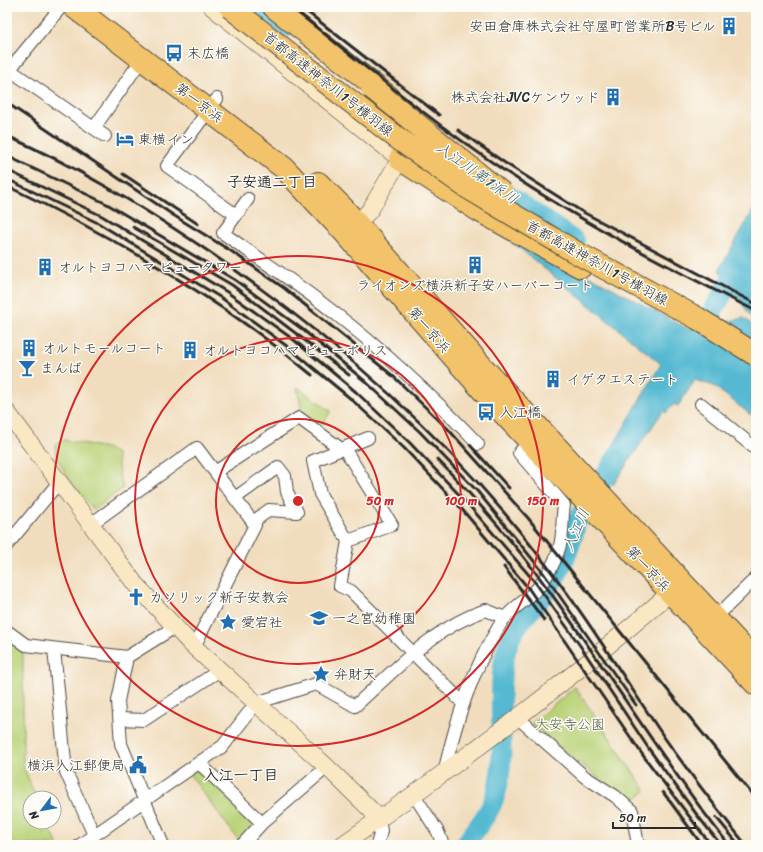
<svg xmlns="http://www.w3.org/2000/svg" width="763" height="852" viewBox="0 0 763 852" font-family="Sriracha,'Klee One',sans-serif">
<rect width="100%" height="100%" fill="#fdfcf7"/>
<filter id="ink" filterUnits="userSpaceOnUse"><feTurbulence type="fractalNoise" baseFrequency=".025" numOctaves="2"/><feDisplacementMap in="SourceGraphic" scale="8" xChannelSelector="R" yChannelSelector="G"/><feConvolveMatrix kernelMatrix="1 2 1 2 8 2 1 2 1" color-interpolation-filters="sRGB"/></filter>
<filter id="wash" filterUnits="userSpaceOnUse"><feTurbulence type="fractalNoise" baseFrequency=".012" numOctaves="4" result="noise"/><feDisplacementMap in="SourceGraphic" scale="16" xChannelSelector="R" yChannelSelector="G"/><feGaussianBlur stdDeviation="0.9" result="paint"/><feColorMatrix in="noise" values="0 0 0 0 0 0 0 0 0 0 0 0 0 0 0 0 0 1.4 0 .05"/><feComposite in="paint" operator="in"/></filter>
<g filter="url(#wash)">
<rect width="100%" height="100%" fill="#f1ddbd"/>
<path fill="#b9d277" stroke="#727e51" d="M297,387L331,411L321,426L302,413Z
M65,440L106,448L117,454L119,474L123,488L94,510C82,496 53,463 55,444Z
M7,636L23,648V765L36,798H30V822H47L58,845H7Z
M575,687L646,791L629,803L531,724Z
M196,770H200L258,823L240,842L190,775Z"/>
<path fill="#54b9d2" stroke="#40727e" d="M756,205V324L719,270Z
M505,230L688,329L744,318L756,328V419L714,386L695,380L678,406L674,404L666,413L663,411L613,485L599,470L661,364L502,234Z"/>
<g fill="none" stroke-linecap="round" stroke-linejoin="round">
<path stroke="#54b9d2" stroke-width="20" d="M259,7L285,28
M491,183L575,241
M698,337L756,236
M465,845C474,831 487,817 493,802C511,757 493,699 506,651C512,627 527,616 542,597C558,576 571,550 576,523L619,453"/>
</g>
</g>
<g filter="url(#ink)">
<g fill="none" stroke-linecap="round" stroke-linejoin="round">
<g stroke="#494641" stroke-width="14">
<path id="street" d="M7,68L105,136
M10,69L61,7
M217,99L167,166L236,215
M94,128L142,59
M248,199L223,233C259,259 297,283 332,311C384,351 432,396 478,444
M701,404L756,449
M368,438L313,461L320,494L348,541L340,586L351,591L463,703
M344,448L392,525L348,541
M215,472L299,418L341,449
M235,498L278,467L285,476L287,492L297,512L269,510L253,522
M91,524L197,448L255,525L194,647
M7,545L59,482
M716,617L756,578
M7,631L26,645L127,657L175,627
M54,649L66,772L94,835
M127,657L118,701L121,744L163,845
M518,718L585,777L615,796L632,811L638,845
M120,719L144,720L220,670
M199,763L262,823
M444,773C456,720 472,670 501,623C510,609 525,602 536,590C547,578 558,557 561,541C563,529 562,517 564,505L519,453L530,441
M414,795L438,832L443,845
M80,845L223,746L256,703L316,684L355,706C395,670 434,627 486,610L505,618
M242,845L262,823L327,767
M377,845L381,831L379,819"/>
</g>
<g stroke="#494641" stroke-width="18">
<path id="secondary" d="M212,7L400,159L370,210L349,232
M7,412L136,585L192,645L327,767L371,810L379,819
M342,845C459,764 573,679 679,585"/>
</g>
<g stroke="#494641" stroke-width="24">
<path id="highway" d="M74,7L284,168L347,235L493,402L756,684
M274,7L389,97
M415,128L413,139L400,159L478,210L581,267
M318,183L343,208L486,371L756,662"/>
</g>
<use href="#street" stroke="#fff" stroke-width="12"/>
<use href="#secondary" stroke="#fae7c3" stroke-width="17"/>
<use href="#highway" stroke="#f2c36a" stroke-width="22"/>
<path stroke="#2b2b2b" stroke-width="3" d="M291,7C360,62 429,120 502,169C583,223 670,268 756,311
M301,7L439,115
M7,103L173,215L231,251L284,288L393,376L448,429L528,518L756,799
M458,130L505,163L581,211L756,304
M7,136C76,166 139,205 202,247C327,332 443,432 536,552C583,611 622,675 664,737C690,774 718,810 746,845
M7,156L107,204L235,280L302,329L366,382L420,432L478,492L542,571L636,705
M7,170L102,216L227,292L294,340L356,392L410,443L467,503L535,582L581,647L649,749L697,815L721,845
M123,174L198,224
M7,179L98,223L223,299L288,347L351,399L404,448L460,507L529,589L642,754L711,845
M7,186C116,238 219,298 312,375
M133,227L232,285L298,335L349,375
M470,445L509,488
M437,459C472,495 506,533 536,573C603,662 660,758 729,845
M504,567L544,620
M663,792L702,845
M716,817L739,845"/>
<g stroke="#494641" stroke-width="24" stroke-linecap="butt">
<path id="highway-bridge" d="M230,7L396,137L465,186L577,253L697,318L756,355
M372,88L503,194"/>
</g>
<use href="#highway-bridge" stroke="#f2c36a" stroke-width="22"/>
</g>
</g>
<g fill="none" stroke="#d62828" stroke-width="2">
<circle cx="298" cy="501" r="82"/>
<circle cx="298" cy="501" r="163"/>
<circle cx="298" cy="501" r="245"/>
</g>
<defs>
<g id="building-bare" transform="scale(1.38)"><path d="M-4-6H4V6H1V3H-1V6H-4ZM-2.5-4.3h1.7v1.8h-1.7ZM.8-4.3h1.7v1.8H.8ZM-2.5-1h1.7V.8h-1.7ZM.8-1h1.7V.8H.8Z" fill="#1f6fb2" stroke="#fdfcf7" stroke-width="2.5" paint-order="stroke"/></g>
<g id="bus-bare" transform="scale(1.38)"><path d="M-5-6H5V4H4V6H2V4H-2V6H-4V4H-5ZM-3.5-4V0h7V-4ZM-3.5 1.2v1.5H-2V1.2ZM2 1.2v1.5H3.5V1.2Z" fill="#1f6fb2" stroke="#fdfcf7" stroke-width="2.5" paint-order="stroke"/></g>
<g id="hotel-bare" transform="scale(1.38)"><path d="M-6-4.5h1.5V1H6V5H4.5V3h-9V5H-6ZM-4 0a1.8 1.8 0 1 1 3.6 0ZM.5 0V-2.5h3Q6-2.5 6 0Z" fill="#1f6fb2" stroke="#fdfcf7" stroke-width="2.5" paint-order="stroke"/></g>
<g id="bar-bare" transform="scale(1.38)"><path d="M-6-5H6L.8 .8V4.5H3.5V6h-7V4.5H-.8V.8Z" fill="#1f6fb2" stroke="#fdfcf7" stroke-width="2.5" paint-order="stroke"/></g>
<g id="church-bare" transform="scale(1.38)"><path d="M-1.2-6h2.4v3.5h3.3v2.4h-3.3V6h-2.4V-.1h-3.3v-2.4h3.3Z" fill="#1f6fb2" stroke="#fdfcf7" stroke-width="2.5" paint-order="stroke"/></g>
<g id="school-bare" transform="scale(1.38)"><path d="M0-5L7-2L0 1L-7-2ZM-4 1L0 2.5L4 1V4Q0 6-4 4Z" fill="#1f6fb2" stroke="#fdfcf7" stroke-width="2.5" paint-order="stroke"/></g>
<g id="sight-bare" transform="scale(1.38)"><path d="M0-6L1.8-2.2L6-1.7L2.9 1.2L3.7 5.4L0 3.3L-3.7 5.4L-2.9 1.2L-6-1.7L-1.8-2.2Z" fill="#1f6fb2" stroke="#fdfcf7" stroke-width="2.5" paint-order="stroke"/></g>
<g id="civic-bare" transform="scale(1.38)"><path d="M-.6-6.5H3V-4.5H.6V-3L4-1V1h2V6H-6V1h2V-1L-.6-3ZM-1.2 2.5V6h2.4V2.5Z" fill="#1f6fb2" stroke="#fdfcf7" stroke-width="2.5" paint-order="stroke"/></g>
</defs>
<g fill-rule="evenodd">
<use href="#building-bare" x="729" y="26"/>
<use href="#bus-bare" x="174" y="53"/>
<use href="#building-bare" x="613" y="97"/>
<use href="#hotel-bare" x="125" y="139"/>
<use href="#building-bare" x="475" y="265"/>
<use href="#building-bare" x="45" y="267"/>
<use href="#building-bare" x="29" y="348"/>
<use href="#building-bare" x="190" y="350"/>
<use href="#bar-bare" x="27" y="368"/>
<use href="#building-bare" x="553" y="379"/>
<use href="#bus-bare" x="486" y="412"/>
<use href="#church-bare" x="136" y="597"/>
<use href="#school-bare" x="319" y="618"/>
<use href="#sight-bare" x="228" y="622"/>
<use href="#sight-bare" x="321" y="674"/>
<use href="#civic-bare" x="138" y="765"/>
</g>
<g text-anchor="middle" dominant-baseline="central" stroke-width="3" stroke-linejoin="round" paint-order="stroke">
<g font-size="14" fill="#2b2b2b" stroke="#fdfcf7" text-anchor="start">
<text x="716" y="26" text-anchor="end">安田倉庫株式会社守屋町営業所B号ビル</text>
<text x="187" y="53">末広橋</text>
<text x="600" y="97" text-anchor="end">株式会社JVCケンウッド</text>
<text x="138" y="139">東横イン</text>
<text x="58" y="267">オルトヨコハマ ビュータワー</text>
<text x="475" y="285" text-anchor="middle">ライオンズ横浜新子安ハーバーコート</text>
<text x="42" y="348">オルトモールコート</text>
<text x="203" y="350">オルトヨコハマ ビューポリス</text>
<text x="40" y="368">まんば</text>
<text x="566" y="379">イゲタエステート</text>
<text x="499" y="412">入江橋</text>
<text x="149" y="597">カソリック新子安教会</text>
<text x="332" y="618">一之宮幼稚園</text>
<text x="241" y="622">愛宕社</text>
<text x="334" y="674">弁財天</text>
<text x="125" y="765" text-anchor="end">横浜入江郵便局</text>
</g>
<g font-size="14" fill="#2b2b2b" stroke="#fdfcf7">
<text transform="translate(328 84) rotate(38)">首都高速神奈川1号横羽線</text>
<text transform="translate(199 103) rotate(37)">第一京浜</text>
<text transform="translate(597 263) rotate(29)">首都高速神奈川1号横羽線</text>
<text transform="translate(429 330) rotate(49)">第一京浜</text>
<text transform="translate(648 569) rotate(47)">第一京浜</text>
</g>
<g font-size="14" fill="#565d42" stroke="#fdfcf7">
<text x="570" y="724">大安寺公園</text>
</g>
<g font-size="15" font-style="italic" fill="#395d65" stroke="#fdfcf7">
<text transform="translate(477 173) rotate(35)">入江川第1派川</text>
<text transform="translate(576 530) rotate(-66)">入江川</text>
</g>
<g font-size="15" font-weight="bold" fill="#2b2b2b" stroke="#fdfcf7">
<text x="272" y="182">子安通二丁目</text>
<text x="241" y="775">入江一丁目</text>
</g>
</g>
<circle cx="298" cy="501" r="6" fill="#d62828" stroke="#fdfcf7" stroke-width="2"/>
<g font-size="12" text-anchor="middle" font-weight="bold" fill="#d62828" stroke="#fdfcf7" stroke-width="3" stroke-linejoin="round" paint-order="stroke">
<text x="380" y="505">50 m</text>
<text x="461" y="505">100 m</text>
<text x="543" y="505">150 m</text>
</g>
<rect width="763" height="852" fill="none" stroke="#fdfcf7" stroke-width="24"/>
<g transform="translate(42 810) rotate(238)"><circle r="19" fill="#fdfcf7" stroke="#a9a8a5"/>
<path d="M0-3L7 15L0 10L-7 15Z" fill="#1f6fb2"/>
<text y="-6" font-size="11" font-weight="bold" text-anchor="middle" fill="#2b2b2b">N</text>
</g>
<path d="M613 822v6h82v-6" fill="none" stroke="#2b2b2b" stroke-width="2"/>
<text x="619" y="822" font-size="12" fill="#2b2b2b" stroke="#fdfcf7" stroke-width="3" paint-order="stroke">50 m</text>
</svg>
